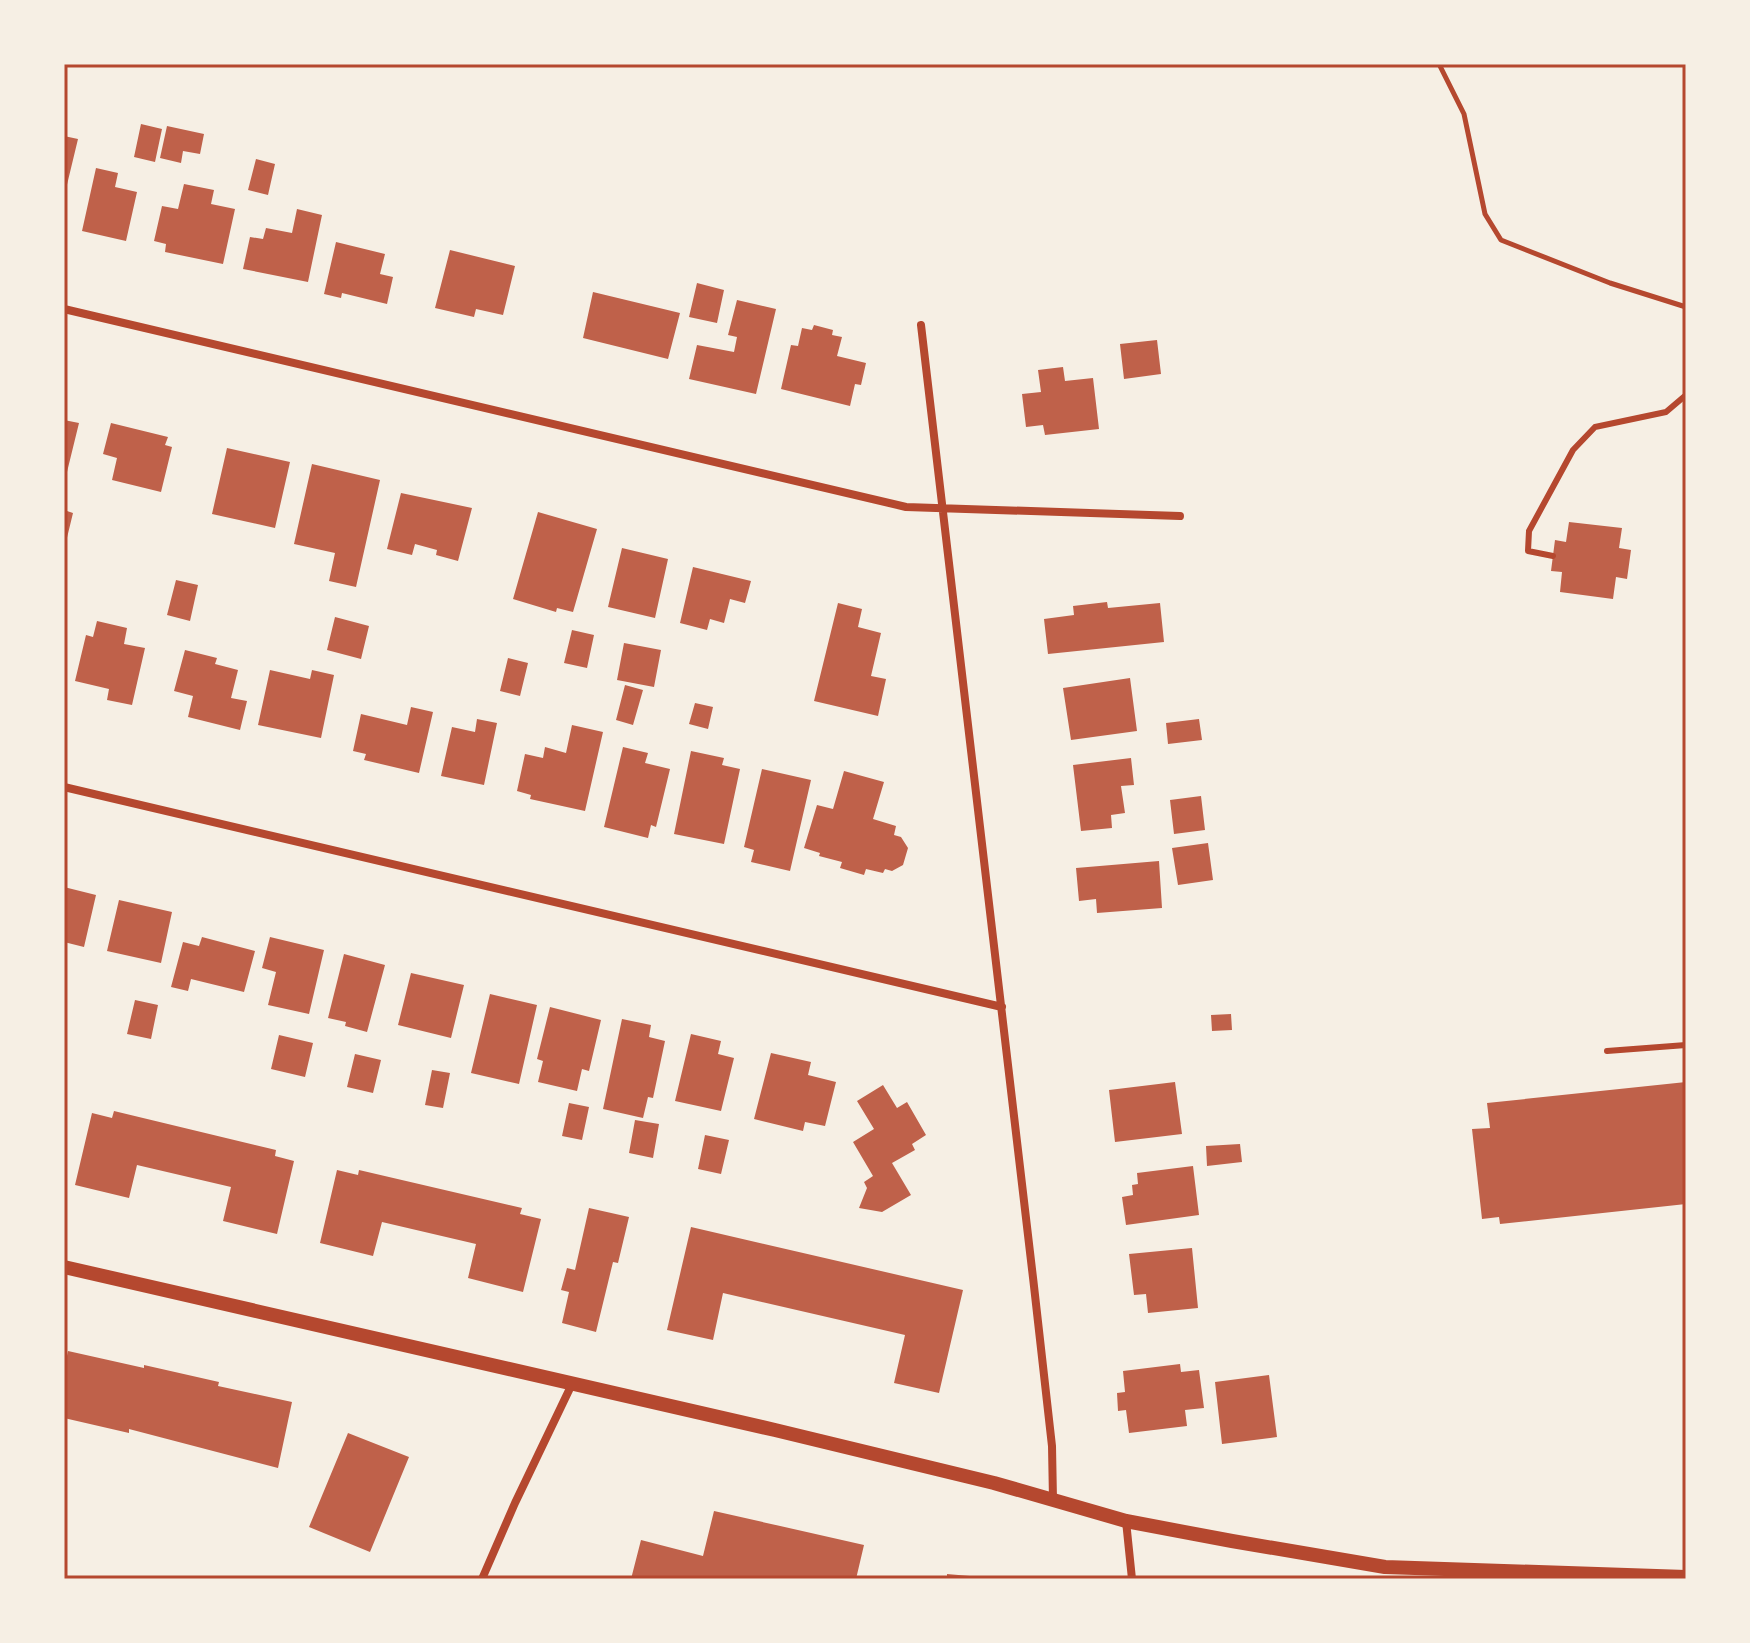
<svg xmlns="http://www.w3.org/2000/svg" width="1750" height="1643" viewBox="0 0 1750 1643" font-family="'Public Sans',sans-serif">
<rect width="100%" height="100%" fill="#f6efe4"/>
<path fill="#bf614a" d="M141,124L162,129L155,162L134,157Z
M167,126L204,134L200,154L183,151L181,163L160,158Z
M64,136L78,139L65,193H64Z
M256,159L275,164L268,195L248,190Z
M96,168L118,173L115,187L137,192L126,241L82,231Z
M184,184L214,190L211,204L235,209L223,264L165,252L166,244L154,241L162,206L178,209Z
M297,209L322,215L308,282L243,269L250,237L263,239L266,228L292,233Z
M336,242L385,254L380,274L393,277L387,304L342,293L341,298L324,294Z
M450,250L515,266L503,315L476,309L474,317L435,308Z
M697,283L724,290L717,323L689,317Z
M593,292L680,313L668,359L583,338Z
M737,300L776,309L756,394L689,379L697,345L734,352L737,337L728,335Z
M814,325L833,330L832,335L842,337L837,356L866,363L861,385L855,384L850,406L781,389L791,345L798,346L802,328L812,330Z
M1157,340L1161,374L1124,379L1120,344Z
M1063,367L1065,381L1093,378L1099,429L1045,435L1043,425L1026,427L1022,394L1041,392L1038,370Z
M64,420L79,423L67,472L64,471Z
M111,423L168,437L165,445L172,447L161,492L112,480L117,458L103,454Z
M227,448L290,462L275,528L212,514Z
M312,464L380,480L356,587L329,581L335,553L294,544Z
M401,493L472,508L458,561L436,555L437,550L415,544L412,555L387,549Z
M64,510L73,513L65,546H64Z
M538,512L597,529L573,612L557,608L556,612L513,599Z
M1569,522L1622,528L1619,548L1631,550L1627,579L1616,577L1613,599L1560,592L1562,572L1551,571L1555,540L1566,542Z
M622,548L668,559L655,618L608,607Z
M693,567L751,581L745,603L730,599L724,623L710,619L707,630L680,623Z
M176,580L198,585L190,621L167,615Z
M1107,602L1108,608L1160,603L1164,642L1048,654L1044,619L1074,615L1073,606Z
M838,603L862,609L858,627L881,633L871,676L886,679L878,716L814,701Z
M335,617L369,626L361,659L327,650Z
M97,621L127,628L124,644L145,648L132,705L107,700L109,689L75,681L86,635L93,637Z
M572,630L594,635L587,668L564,663Z
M624,643L661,650L654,687L617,680Z
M185,650L217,658L215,664L238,670L231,698L247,701L240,730L188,717L193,696L174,691Z
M508,658L528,663L520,696L500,691Z
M270,670L310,679L312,670L334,675L321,738L258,725Z
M1130,678L1137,731L1071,740L1063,688Z
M625,685L643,690L633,725L616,720Z
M695,703L713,707L708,729L689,724Z
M411,707L433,712L419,773L364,760L366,754L353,751L361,714L407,725Z
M477,719L497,723L484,785L441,776L452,727L475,732Z
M1199,719L1202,740L1168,744L1166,723Z
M572,725L603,732L585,811L530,799L531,795L517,791L525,754L543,758L545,747L566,753Z
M623,747L648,753L645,763L670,769L656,827L651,825L648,838L604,827Z
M691,751L724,758L722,765L740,769L724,844L674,834Z
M1131,758L1134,785L1121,786L1125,813L1111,815L1112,828L1081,831L1073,765Z
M762,769L811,780L790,871L751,862L754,850L744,847Z
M844,771L884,782L873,819L896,826L894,835L901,837L908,848L903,865L892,871L885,869L883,873L866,869L864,875L840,868L842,862L819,856L820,853L804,848L817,805L833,809Z
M1201,796L1205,830L1174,834L1170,800Z
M1208,843L1213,880L1178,885L1172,848Z
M1159,861L1162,908L1097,913L1096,899L1079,901L1076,868Z
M64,887L96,895L84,947L64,942Z
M119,900L172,912L161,963L107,951Z
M202,937L255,951L244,992L191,979L188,991L171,987L183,942L199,946Z
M270,937L324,950L309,1014L268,1005L276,972L262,968Z
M344,954L385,965L367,1032L345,1026L346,1022L328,1018Z
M411,973L464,985L451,1038L398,1025Z
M490,994L537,1005L519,1084L471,1073Z
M135,1000L158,1005L151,1039L127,1034Z
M550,1007L601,1020L589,1071L582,1069L577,1091L538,1082L543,1061L537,1059Z
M1231,1014L1232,1030L1212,1031L1211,1015Z
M622,1019L651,1025L649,1037L665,1041L653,1098L648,1097L643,1118L603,1109Z
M691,1034L721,1041L718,1054L734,1058L721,1111L675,1101Z
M279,1035L313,1043L305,1077L271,1069Z
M771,1053L811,1062L808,1075L836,1082L825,1126L805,1122L803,1131L754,1119Z
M355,1054L381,1060L373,1093L347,1087Z
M432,1070L450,1073L443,1108L425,1105Z
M1175,1082L1182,1134L1115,1142L1109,1090Z
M1686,1082V1204L1500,1224L1499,1217L1482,1219L1472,1129L1490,1128L1487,1103Z
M883,1085L897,1108L907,1102L926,1135L912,1144L915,1150L892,1163L911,1195L882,1212L859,1208L867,1188L864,1182L873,1176L853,1142L874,1129L857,1101Z
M569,1103L589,1107L582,1140L562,1136Z
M114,1111L276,1150L275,1156L294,1161L277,1234L223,1221L231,1187L137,1165L129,1198L75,1185L92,1113L112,1118Z
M635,1120L659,1124L653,1158L629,1153Z
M705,1135L729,1140L721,1174L698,1169Z
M1240,1144L1242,1162L1207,1166L1206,1146Z
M1193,1166L1199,1215L1126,1225L1122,1197L1133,1195L1132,1185L1138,1184L1137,1173Z
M337,1170L358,1175L359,1170L522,1208L520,1214L541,1219L523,1292L468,1278L476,1244L382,1222L373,1256L320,1243Z
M589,1208L629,1217L618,1263L613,1262L596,1332L562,1323L569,1292L561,1290L567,1268L575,1270Z
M691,1227L963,1290L939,1393L894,1383L905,1335L723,1293L713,1340L667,1330Z
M1192,1248L1198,1308L1148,1313L1146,1294L1134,1295L1129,1254Z
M68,1351L144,1368V1365L219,1382L218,1386L292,1402L278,1468L129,1429V1433L64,1418V1370Z
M1180,1364L1181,1372L1199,1370L1204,1408L1185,1410L1187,1426L1129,1433L1126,1410L1118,1411L1117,1393L1125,1392L1123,1371Z
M1269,1375L1277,1437L1222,1444L1215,1382Z
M348,1433L409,1457L370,1552L309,1527Z
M714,1511L864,1545L856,1579H711L700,1576V1579H631L641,1540L703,1556Z
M947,1574L981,1577L980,1579H947Z"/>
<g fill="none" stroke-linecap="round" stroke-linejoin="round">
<path stroke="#b5482f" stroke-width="5" d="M1439,64L1464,114L1485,214L1501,240L1610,283L1686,307"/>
<path stroke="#b5482f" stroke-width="6" d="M1553,556L1528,551L1529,531L1573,450L1595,427L1666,412L1686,395
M1607,1051L1686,1045"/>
<path stroke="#b5482f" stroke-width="8" d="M64,309L906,507L1180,516
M921,325C967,698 1010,1072 1052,1446L1053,1500
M64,787L1002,1007
M1126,1521L1132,1579
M482,1579L515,1503L572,1384"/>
<path stroke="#b5482f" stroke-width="14" d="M64,1267L775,1430L994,1483L1126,1521L1232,1541L1385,1567L1686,1577"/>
</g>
<rect width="1750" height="1643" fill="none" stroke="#f6efe4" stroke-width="132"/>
<rect x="66" y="66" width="1618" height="1511" fill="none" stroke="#b5482f" stroke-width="3"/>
</svg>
